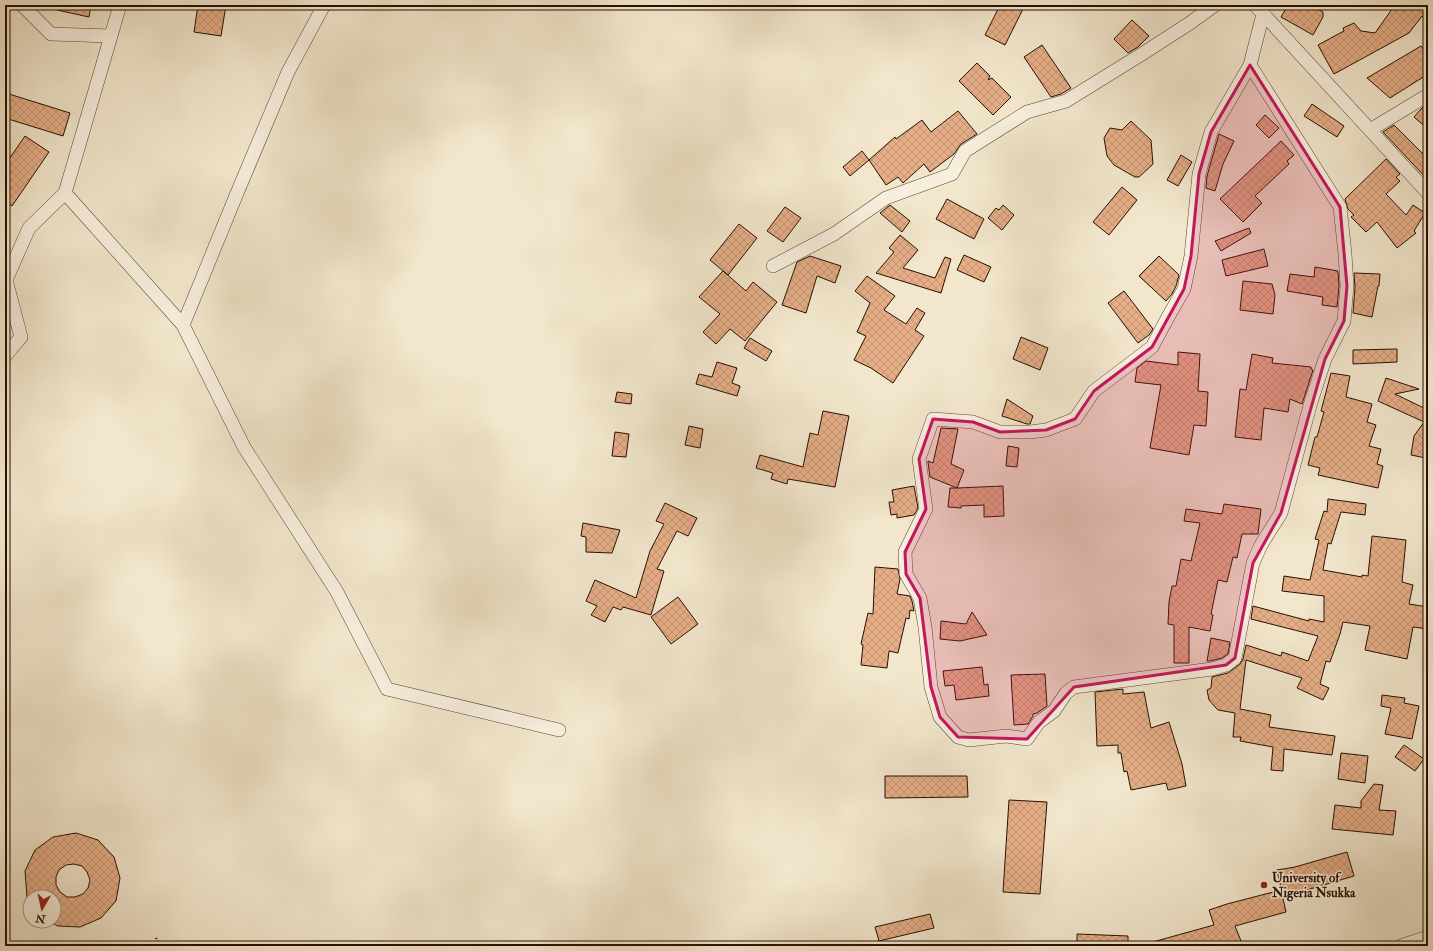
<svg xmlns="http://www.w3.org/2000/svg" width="1433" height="951" viewBox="0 0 1433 951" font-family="'IM FELL Double Pica',serif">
<defs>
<pattern id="building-cross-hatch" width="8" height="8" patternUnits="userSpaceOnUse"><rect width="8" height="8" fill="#e5ae87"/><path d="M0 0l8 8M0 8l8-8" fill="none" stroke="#c49473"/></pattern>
</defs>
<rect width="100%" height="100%" fill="#f2e7cd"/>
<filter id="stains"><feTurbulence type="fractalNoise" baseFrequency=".005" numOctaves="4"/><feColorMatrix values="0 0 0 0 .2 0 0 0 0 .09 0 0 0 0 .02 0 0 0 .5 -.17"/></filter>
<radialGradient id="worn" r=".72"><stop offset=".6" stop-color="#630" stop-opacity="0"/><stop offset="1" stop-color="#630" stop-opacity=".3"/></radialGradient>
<path fill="url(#building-cross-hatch)" stroke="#270f00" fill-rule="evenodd" d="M57,5H91L89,17L57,10Z
M198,5H226L221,36L194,32Z
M1000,5H1025L1005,45L985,35Z
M1288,5H1310L1323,12V17L1313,35L1281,17Z
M1395,5H1428V20L1422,16L1409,33L1334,74L1318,45L1344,31L1343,28L1354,23L1361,31L1375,33Z
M1132,20L1149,36L1138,47L1128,53L1114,39Z
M1042,45L1071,88L1061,94L1051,97L1024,57Z
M1421,46L1428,55V74L1390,98L1367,78Z
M977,63L990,76L988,80L992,78L1011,97L993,115L959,81Z
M9,94L70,113L63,136L5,118V105Z
M1312,104L1344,126L1337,137L1304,116Z
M1428,104V129L1414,117L1421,109Z
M958,111L977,134L961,144L954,154L930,172L924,164L903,183L898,177L886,185L869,160L850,176L843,167L862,151L869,160L895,137L896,139L922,120L931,132Z
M1265,115L1279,128L1269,138L1256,125Z
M1131,121L1151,140L1153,164L1139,177H1135L1114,165L1107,156L1104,138L1110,128L1122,130Z
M1394,125L1428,159V180L1383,132Z
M1219,134L1234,141L1223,164L1215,191L1206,188L1207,176Z
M25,136L49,152L12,206L5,201V165Z
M1281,141L1294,155L1287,161L1289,164L1255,196L1262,203L1243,222L1220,199Z
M1181,155L1192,162L1178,186L1167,180Z
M1386,159L1400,174L1396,177L1400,181L1386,194L1406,215L1413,205L1425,213L1414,231L1416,233L1397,248L1377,222L1366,232L1351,217L1354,215L1348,209L1345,199Z
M1122,187L1137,200L1109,235L1093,222Z
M947,199L984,219L974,239L936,219Z
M890,205L910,221L902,232L880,213Z
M1003,205L1014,215L1002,230L988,218L996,208L999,210Z
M785,207L801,218L783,242L767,231Z
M739,224L757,238L728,275L710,260Z
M1249,228L1251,233L1221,251L1215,241Z
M900,235L918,250L903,268L935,278L945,257L951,259L941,293L876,273L894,252L889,248Z
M1264,249L1268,266L1226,276L1222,260Z
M964,255L991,267L984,282L957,270Z
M810,256L841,266L835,283L817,276L806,313L782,305L797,262Z
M1159,256L1179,275L1176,286L1172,294L1166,301L1139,276Z
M1315,267L1338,271L1339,286L1337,307L1322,305L1323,297L1287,291L1290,274L1314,277Z
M723,271L746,291L753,282L777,302L745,341L730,329L716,344L703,332L720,314L699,297Z
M1354,273L1380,274L1379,286H1378L1372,317L1353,313L1355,287Z
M867,276L895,296L884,310L906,324L917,308L925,313L915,330L924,336L893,383L871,368L854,360L866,336L857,332L870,303L855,291Z
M1243,281L1272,284L1275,295L1273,314L1240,310Z
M1124,291L1153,329L1149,335L1138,343L1108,303Z
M1021,337L1048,348L1040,370L1013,359Z
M750,338L772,351L766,361L744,348Z
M1397,349V362L1353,364V350Z
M1178,352L1200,354L1198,391L1208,392L1206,426L1194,425L1189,455L1150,448L1161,385L1135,382L1137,368L1146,361L1178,365Z
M1252,354L1273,358L1272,363L1311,367V369L1313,370L1302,404L1290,399L1288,412L1264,408L1261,440L1235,437L1240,389L1246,390Z
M717,362L737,368L732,383L740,386L737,396L696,384L699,374L712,377Z
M1331,373L1350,376L1346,397L1372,404L1367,422L1376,425L1369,446L1381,449L1377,464L1383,466L1378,488L1318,475L1320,468L1308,465L1315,437H1317L1324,412L1321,411Z
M1386,378L1419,389L1395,394L1428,410V449L1426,458L1411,455L1414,436L1424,422L1378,401Z
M617,392L632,394L631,404L615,402Z
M1007,399L1033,416L1030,424H1027L1002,416Z
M823,411L849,416L835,487L788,479L787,484L771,479L773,473L756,468L760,455L803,467L810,433L818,435Z
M689,426L703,429L700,448L685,445Z
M941,428L958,429L951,464L964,470L957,488L1003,486L1004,516L984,517V505L961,506V508L948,507L950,488H957L930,477L928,462V461L933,463Z
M615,432L629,434L626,457L612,456Z
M1008,446L1019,448L1017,467L1006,466Z
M914,486L918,508L914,515L897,518V514L891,515L889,502H894L892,490Z
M1328,499L1366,504L1365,515L1341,512L1331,544L1328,543L1323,570L1362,577V575L1368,576L1372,536L1406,540L1402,582L1413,585L1409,604L1428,607V629L1413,627L1407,659L1365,650L1370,626L1343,622L1340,634L1330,662L1326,661L1320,684L1329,688L1323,700L1297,688L1302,678L1246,660L1240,709L1271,715L1269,727L1335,736L1332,755L1284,749L1283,771L1271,770L1273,747L1240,741L1241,737H1233L1235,713L1218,710L1215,707L1209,700L1207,690L1211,688L1212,677L1228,673L1240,664L1243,659L1246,645L1281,656L1282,652L1308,661L1318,636L1251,619L1253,606L1309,621V619L1324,622V596L1282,591L1284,576L1310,580L1319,540L1315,539L1324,511L1327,512Z
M665,503L697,518L688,536L677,531L657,569L664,571L651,615L623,607L621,610L613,607L605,622L591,615L597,606L586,601L595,580L636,598L650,551L664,524L656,521Z
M1224,504L1261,509L1258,534H1242L1237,558L1233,557L1227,582L1218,580L1211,614L1213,615L1210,631L1189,627V663H1174V625L1168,624L1169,602L1172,586H1176L1181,559L1191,561L1200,523L1184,521L1186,509L1222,514Z
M583,523L620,530L612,553L586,552V537L581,536Z
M875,567L898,569L900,579L897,594L910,596L912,601L914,611L910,610L909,619L906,618L898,653L889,651L887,668L861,665L863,645L861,644L868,613L873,614Z
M678,597L698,624L671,644L651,617Z
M972,612L987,635L960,641L940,639L941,621L966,624Z
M1211,638L1230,642L1228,654L1222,658L1210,661H1207Z
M982,667L984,685L988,684L989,696L956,700L954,685L945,686L943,671Z
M1045,674L1047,706L1037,713L1033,714V716L1028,724L1014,725L1011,675Z
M1123,689V694L1144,692L1151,728L1169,722L1182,764L1186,786L1168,790L1166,783L1131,790L1127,771L1124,772L1121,753H1118V745L1097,746L1095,692Z
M1382,695L1405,698L1404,703L1419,706L1412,739L1385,734L1391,708L1381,706Z
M1404,745L1424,759L1415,771L1395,757Z
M1341,753L1368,756L1365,783L1338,779Z
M885,776H967L968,797L885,798Z
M1374,784L1383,785L1379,810L1396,811L1393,835L1332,829L1335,805L1361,808V801Z
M1009,800L1047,802L1040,894L1003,892Z
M76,833L98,840L114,857L120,878L116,901L101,918L80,927L58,926L54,924V897H27L25,871L35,850L53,837ZM74,864L82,866L87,872L90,880L88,888L83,894L75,897H67L60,892L56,885V877L59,870L66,865Z
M1347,852L1354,876L1283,897L1277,870L1295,867Z
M1281,890L1286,912L1235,926L1243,946H1150L1149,943L1214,925L1209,910L1227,904Z
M930,914L934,928L879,941L875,927Z
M1077,934L1128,936V946H1077Z"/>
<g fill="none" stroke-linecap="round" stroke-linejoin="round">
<g stroke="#5a4533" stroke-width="14">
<path id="minor" d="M22,5L51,34L111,36
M1255,5L1428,193
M1250,65L1340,207L1345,254L1347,286L1344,321L1325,359L1311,402L1281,513L1261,545L1253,563L1235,658L1226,665L1212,669L1074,687L1066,693L1054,711L1039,722L1027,739L1006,736L969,740L958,737L940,717L931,687L925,627L920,598L906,574L905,552L926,509L919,459L933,419L973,422L1000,432H1030L1046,430L1075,419L1094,391L1152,347L1168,317L1184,289L1191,256L1199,174L1211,132L1250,65L1263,14
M1370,130L1428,95
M65,193L183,325L244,447L337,592L387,689L559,730
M773,266L834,234L886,198L952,174L965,151L1027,112L1066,101L1142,54L1190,23L1215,5
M183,325L235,198L288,72L324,5
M5,356L21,337L6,280L29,228L65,193L120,5
M1401,946L1428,937"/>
</g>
<path stroke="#270f00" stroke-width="2.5" stroke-dasharray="1 2" stroke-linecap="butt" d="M156,938L159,946"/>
<use href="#minor" stroke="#f7efde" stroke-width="13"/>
</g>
<path fill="#c2185b" fill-opacity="0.2" stroke="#c2185b" stroke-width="3" stroke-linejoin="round" d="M1250,65L1340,207L1347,286L1344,321L1325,359L1281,513L1253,563L1235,658L1226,665L1074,687L1027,739L958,737L940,717L931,687L920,598L906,574L905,552L926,509L919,459L933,419L973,422L1000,432L1046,430L1075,419L1094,391L1152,347L1184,289L1191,256L1199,174L1211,132Z"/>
<circle fill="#8f2418" stroke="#f7efde" stroke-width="1.5" cx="1264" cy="885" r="4"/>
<g text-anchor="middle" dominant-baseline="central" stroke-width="3" stroke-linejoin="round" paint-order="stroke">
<g font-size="13" font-weight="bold" fill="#270f00" stroke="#f7efde" text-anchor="start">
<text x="1272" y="878">University of<tspan x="1272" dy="15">Nigeria Nsukka</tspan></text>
</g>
</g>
<rect width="1433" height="951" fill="none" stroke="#f2e7cd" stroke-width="20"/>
<rect x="6" y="6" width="1421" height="939" fill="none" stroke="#270f00" stroke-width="2"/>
<rect x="10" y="10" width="1413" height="931" fill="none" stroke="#270f00"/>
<g transform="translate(42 909) rotate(189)"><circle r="19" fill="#f7efde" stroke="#a49585"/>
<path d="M0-3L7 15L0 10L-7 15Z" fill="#8f2418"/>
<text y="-6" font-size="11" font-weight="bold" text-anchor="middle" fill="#270f00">N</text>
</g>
<rect width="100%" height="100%" filter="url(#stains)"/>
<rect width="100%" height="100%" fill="url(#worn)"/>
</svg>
